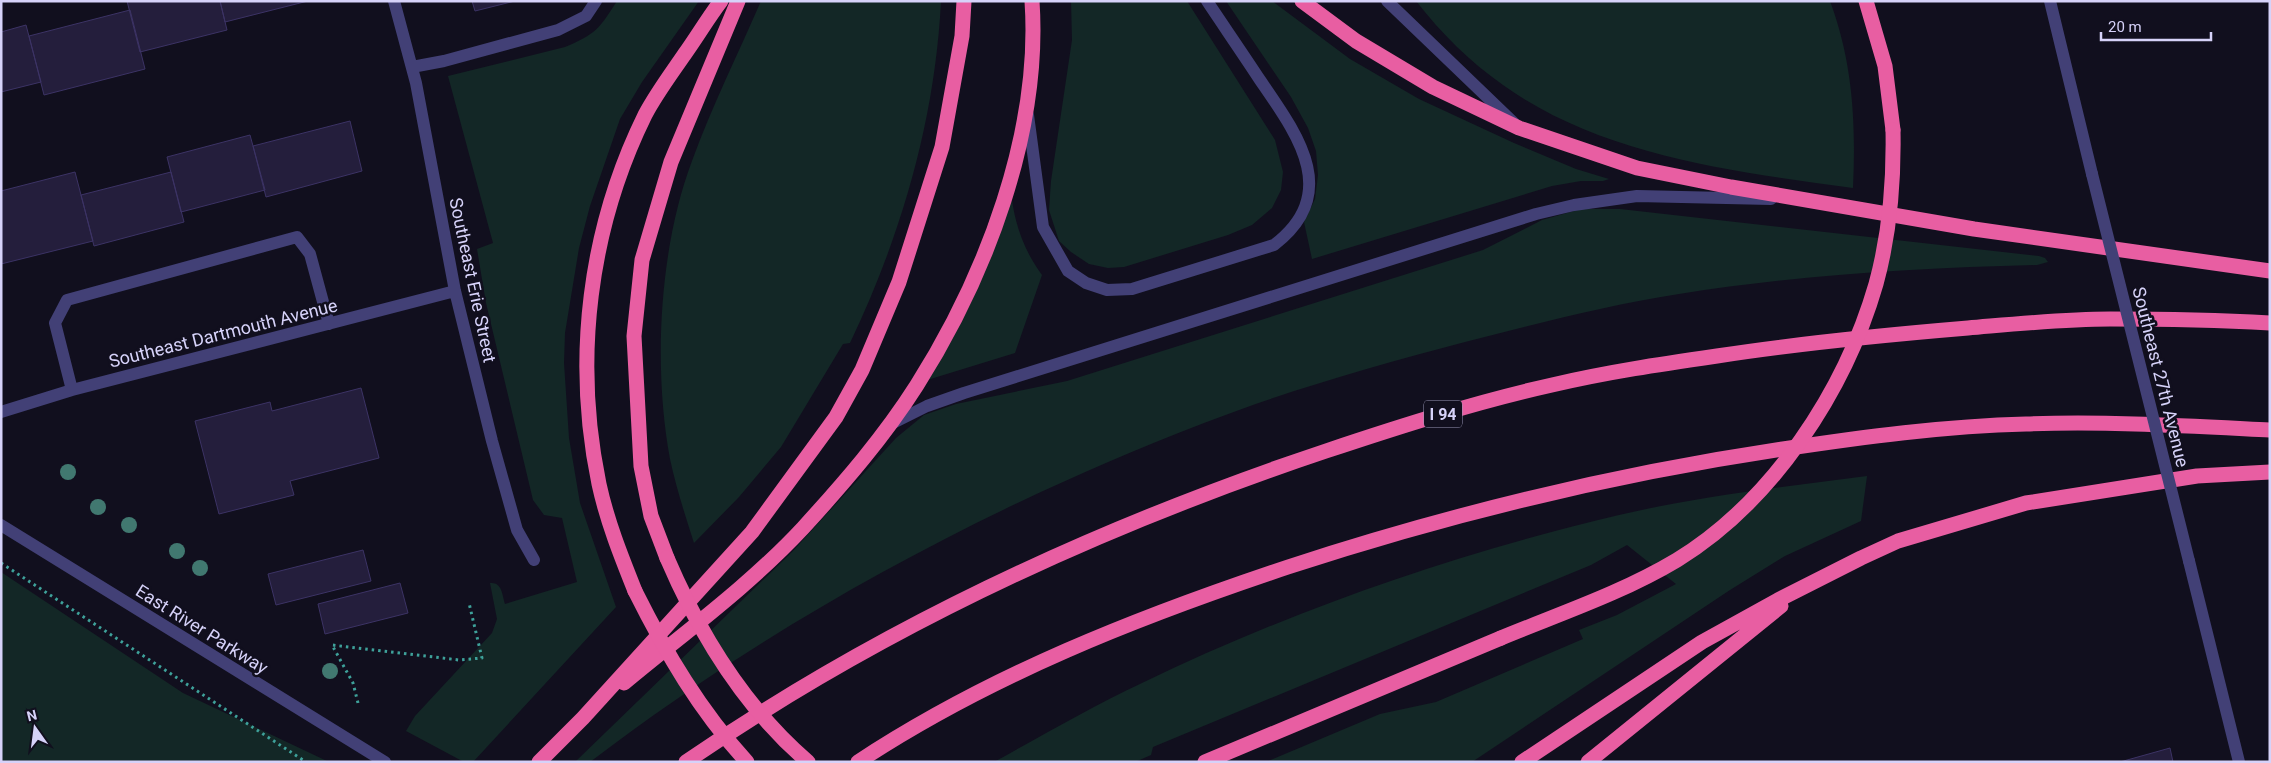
<svg xmlns="http://www.w3.org/2000/svg" width="2271" height="763" viewBox="0 0 2271 763" font-family="Roboto,sans-serif">
<rect width="100%" height="100%" fill="#110f1e"/>
<path fill="#132726" d="M617,1H699L642,82L620,119L590,206L579,248L565,333L564,363L569,438L580,503L616,607L473,762H464L406,731L415,716L492,633L497,619L490,583C502,582 502,594 505,604L577,582L562,518L544,515L533,500L486,303L477,249L493,243L448,76L565,47C596,34 599,29 617,1Z
M761,1H941C935,121 901,236 850,343L843,344L781,447L739,497L694,543C685,515 676,487 670,459C653,368 659,248 692,161C712,106 738,54 761,1Z
M1071,1H1187L1275,140L1283,172L1281,190L1272,208L1252,225L1228,235L1124,267L1108,268L1089,264L1071,252L1059,241L1049,210L1051,181L1072,40Z
M1226,1H1272L1350,59L1419,99L1514,143L1576,169L1609,179L1603,181H1581L1552,186L1312,259L1304,222L1315,199L1318,175L1316,151L1308,128L1291,97Z
M1416,1H1830C1853,63 1856,123 1853,188C1736,172 1602,156 1503,85C1470,62 1441,33 1416,1Z
M1012,200C1016,228 1025,252 1042,275L1015,353L924,381Z
M1581,209H1620L2039,256L2045,258L2048,262L2037,265C1917,268 1797,275 1679,294C1607,305 1536,324 1465,342C1378,365 1289,390 1204,423C986,507 776,620 590,762H575L792,552L896,438L924,415L956,404L1067,381L1483,250L1542,220Z
M1867,476L1861,521L1785,556L1730,590L1472,762H1266L1380,714L1436,702L1583,639L1579,630L1617,615L1676,584L1627,545L1591,565L1153,747L1151,755L1135,762H994C1043,735 1091,707 1142,683C1293,610 1455,554 1619,515C1700,496 1784,487 1867,476Z
M1,572L183,693L329,762H1Z"/>
<path fill="#241e3c" stroke="#3c3365" d="M127,1H220L227,30L140,52Z
M220,1H308L225,22Z
M472,1H515L475,11Z
M130,10L145,69L44,95L29,36Z
M26,25L41,82L1,92V32Z
M350,121L362,171L266,197L253,146Z
M250,135L265,190L181,212L167,157Z
M75,172L93,241L1,264V191Z
M171,172L184,222L94,246L81,195Z
M361,388L379,458L290,481L294,495L219,514L195,421L270,402L272,411Z
M363,550L371,581L276,605L268,574Z
M400,583L408,613L325,634L318,604Z
M2170,748L2173,762H2120Z"/>
<g fill="none" stroke-linecap="round" stroke-linejoin="round">
<path stroke="#3ea19a" stroke-width="3" stroke-dasharray="2.5 4" stroke-linecap="butt" d="M1,563L306,762
M358,703L353,683L332,645L459,660L482,658L469,603"/>
<path stroke="#424076" stroke-width="12" d="M394,1L416,83L455,291L492,441L517,530L534,560
M1387,1L1514,123
M2050,1L2092,174
M412,67L444,61L558,30L586,16L596,1
M1028,115L1043,227L1068,271L1086,283L1107,290L1132,289L1274,245C1342,193 1297,134 1260,80C1243,54 1225,28 1207,1
M72,390L55,323L67,300L297,237L310,254L329,324
M1,412L72,390L455,291
M889,425L927,406L964,393L1536,214L1574,205L1637,196L1771,199
M1,525L385,762
M2189,561L2239,762"/>
<path stroke="#e85ea2" stroke-width="15" d="M1302,1L1356,41L1433,87L1519,128L1637,168L1731,187L1974,229L2270,271
M1866,1L1885,66L1893,130
M667,558L651,516L641,466L634,336L642,260L671,162L738,1
M635,591C621,556 607,521 599,484C573,359 589,229 645,115C656,94 671,74 684,55C697,37 708,18 721,1
M624,683C684,633 749,586 803,528C844,483 884,437 917,385C986,276 1041,132 1032,1
M539,762L583,718L752,532L836,417L862,370L899,282L942,147L962,36L964,1
M686,762C882,627 1102,526 1326,451C1401,426 1476,402 1552,385C1607,372 1662,364 1717,356C1801,343 1884,335 1968,328C2015,324 2063,319 2110,319C2163,319 2217,320 2270,323
M858,762C990,675 1138,617 1288,567C1450,514 1615,474 1783,449C1863,437 1945,426 2026,424C2107,421 2189,426 2270,430
M1205,762L1501,638
M1522,762L1702,642L1778,600L1861,558L1898,541L2026,503L2197,476L2270,472
M1588,762L1781,606"/>
<path stroke="#424076" stroke-width="12" d="M2092,174L2189,561"/>
<path stroke="#e85ea2" stroke-width="15" d="M667,558C700,635 744,707 808,762
M635,591C666,653 700,711 747,762
M1501,638C1559,614 1622,593 1677,560C1773,501 1845,391 1876,284C1890,233 1894,182 1893,130"/>
</g>
<g fill="#417870">
<circle cx="68" cy="472" r="8"/>
<circle cx="98" cy="507" r="8"/>
<circle cx="129" cy="525" r="8"/>
<circle cx="177" cy="551" r="8"/>
<circle cx="200" cy="568" r="8"/>
<circle cx="330" cy="671" r="8"/>
</g>
<g text-anchor="middle" dominant-baseline="central" stroke-width="5" stroke-linejoin="round" paint-order="stroke">
<rect fill="#110f1e" stroke="#9b98b7" stroke-width="1" x="1424" y="400.5" width="38" height="27" rx="4"/>
<g font-size="16" font-weight="bold" fill="#d6d2f9">
<text x="1443" y="414">I 94</text>
</g>
<g font-size="18" fill="#d6d2f9" stroke="#110f1e">
<text transform="translate(473 280) rotate(78)">Southeast Erie Street</text>
<text transform="translate(223 333) rotate(-14)">Southeast Dartmouth Avenue</text>
<text transform="translate(2161 377) rotate(76)">Southeast 27th Avenue</text>
<text transform="translate(202 629) rotate(32)">East River Parkway</text>
</g>
</g>
<rect width="2271" height="763" fill="none" stroke="#d6d2f9" stroke-width="5"/>
<g transform="translate(35 728) rotate(346)" stroke="#110f1e" stroke-width="4" paint-order="stroke">
<path d="M0-4L9 19L0 12L-9 19Z" fill="#d6d2f9"/>
<text y="-8" font-size="14" font-weight="bold" text-anchor="middle" fill="#d6d2f9">N</text>
</g>
<path d="M2101 32v8h110v-8" fill="none" stroke="#d6d2f9" stroke-width="2.5"/>
<text x="2108" y="32" font-size="15" fill="#d6d2f9" stroke="#110f1e" stroke-width="4" paint-order="stroke">20 m</text>
</svg>
